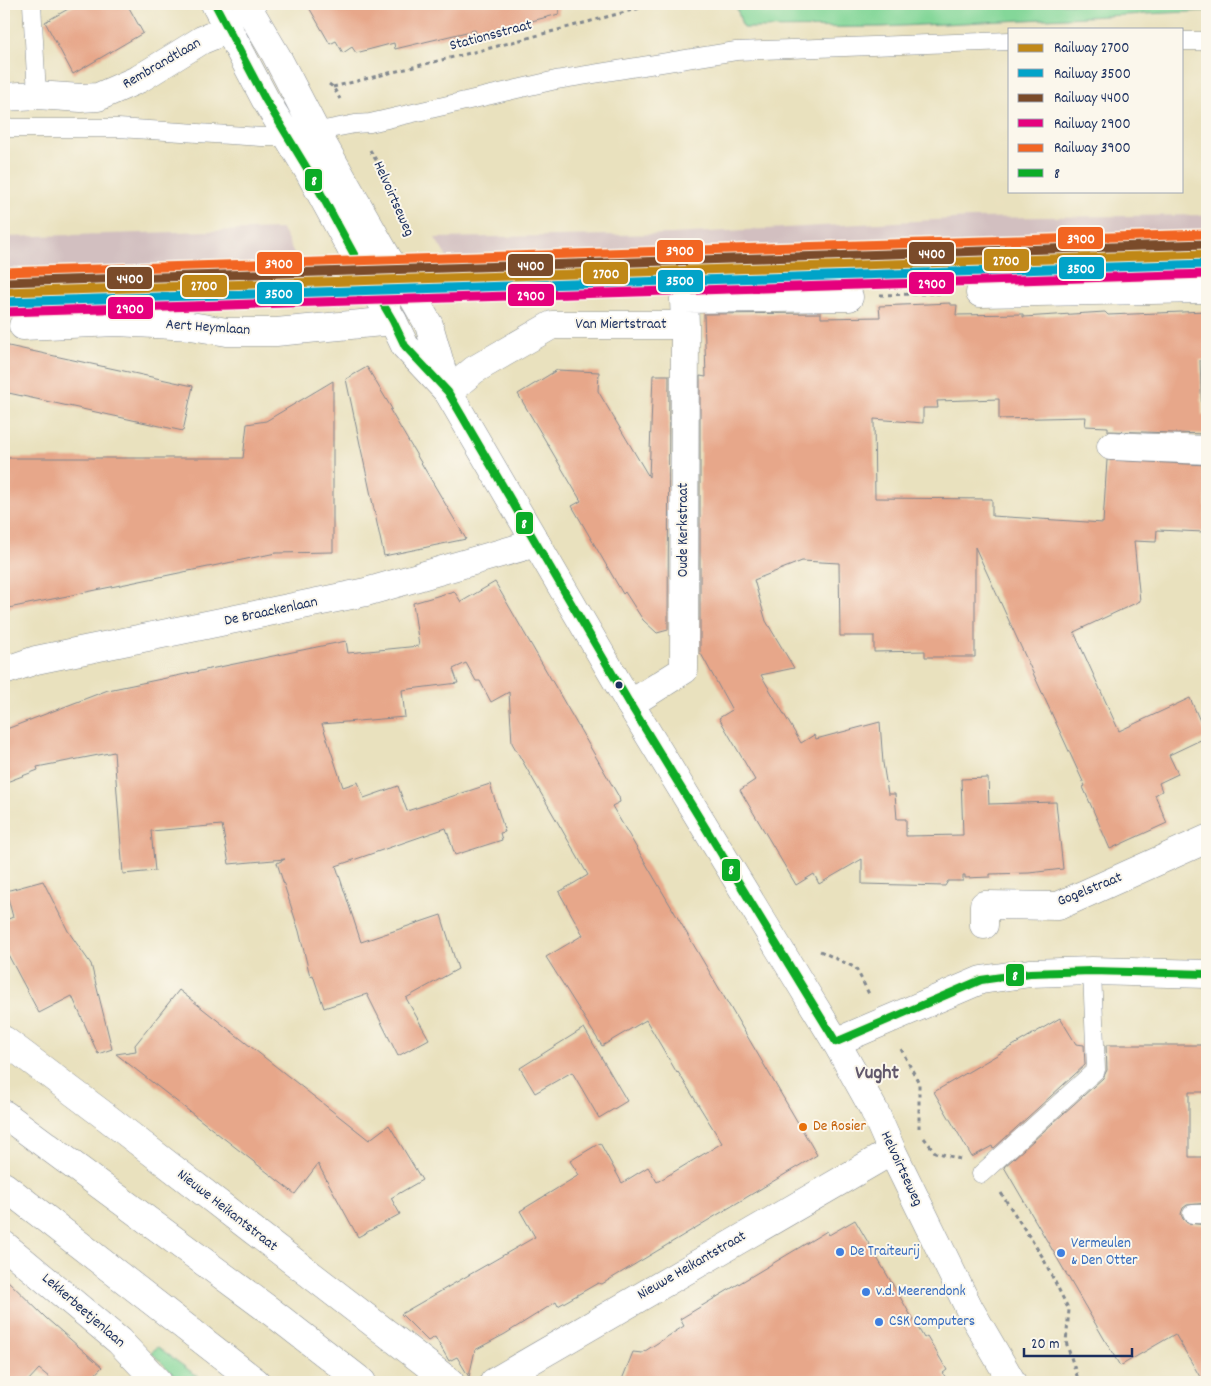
<svg xmlns="http://www.w3.org/2000/svg" width="1211" height="1386" viewBox="0 0 1211 1386" font-family="Dekko,sans-serif">
<rect width="100%" height="100%" fill="#fbf7ec"/>
<filter id="ink" filterUnits="userSpaceOnUse"><feTurbulence type="fractalNoise" baseFrequency=".02" numOctaves="2"/><feDisplacementMap in="SourceGraphic" scale="10" xChannelSelector="R" yChannelSelector="G"/><feConvolveMatrix kernelMatrix="1 2 1 2 8 2 1 2 1" color-interpolation-filters="sRGB"/></filter>
<filter id="wash" filterUnits="userSpaceOnUse"><feTurbulence type="fractalNoise" baseFrequency=".0096" numOctaves="4" result="noise"/><feDisplacementMap in="SourceGraphic" scale="20" xChannelSelector="R" yChannelSelector="G"/><feGaussianBlur stdDeviation="1.12" result="paint"/><feColorMatrix in="noise" values="0 0 0 0 0 0 0 0 0 0 0 0 0 0 0 0 0 1.4 0 .05"/><feComposite in="paint" operator="in"/></filter>
<g filter="url(#wash)">
<rect width="100%" height="100%" fill="#e9e1be"/>
<path fill="#d2bfc0" d="M1207,215V273L469,294L435,238L672,234L971,218Z
M282,229L316,297L4,313V237Z"/>
<path fill="#84d799" stroke="#50837c" d="M754,4H1207V11L881,27L743,28L737,9Z
M158,1347L205,1382H181L151,1352Z"/>
<g id="blocks">
<path fill="#e7a78a" d="M77,4H127L143,33L73,74L45,22Z
M307,4H558L559,14L477,35L475,30L395,49L394,43L356,53L352,47L343,53L336,41L330,44Z
M950,303V305H957L956,315L1023,314V317L1105,312L1108,315L1207,311V360H1200L1202,415L1207,414V434L1108,431V427L1085,426L1086,417L999,419V399L937,401L938,408H923V423L874,419L875,498L992,499V516L1103,523L1107,460L1207,465L1204,532L1157,530L1156,542L1134,541L1140,601L1074,632L1119,731L1190,698L1207,737L1169,755L1178,774L1159,783L1162,791L1155,795L1167,823L1110,849L1083,787L1085,786L975,547V657H925V651L874,652V636H840L839,563L802,561L754,580L766,621L794,668L761,675L801,743L814,735L816,739L880,722L883,763L888,794H895L897,819H906V836L963,835L961,779L988,778L989,804L1056,802L1063,869L1029,873L990,874V877L965,878V875H963V881H948L945,886L862,884V859L819,884L814,874L796,885L740,790L755,780L719,718L732,710L700,652V376L706,377L704,314L821,313V318L880,317L879,306Z
M4,345L193,386L183,431L4,392Z
M367,367L392,409L390,410L466,539L384,556L346,379Z
M557,370L599,372L598,391L649,477L653,375H669L668,630L657,633L643,620L625,592L623,594L572,506L581,501L518,394Z
M333,381V552L276,553L4,609V458H243L247,424L266,421Z
M495,582L619,797L620,802L612,806L817,1155L602,1284L598,1283L558,1306L556,1302L505,1334L475,1350L469,1377L457,1357L449,1361L435,1337L428,1341L401,1314L535,1237L520,1211L579,1175L570,1161L600,1143L622,1183L648,1167L657,1182L722,1143L678,1072L677,1073L646,1020L602,1046L546,957L583,935L559,892L588,875L512,743L509,692L491,702L480,681H476L466,663L453,669L458,683L402,690L405,717L322,724L343,787L358,782L364,798L398,786L407,811L490,784L505,832L500,833L502,840L455,855L446,828L336,866L361,942L441,915L458,969L406,998L429,1039L398,1056L367,994L324,1008L313,975L310,976L299,931L277,863L285,859L229,864L222,825L151,831L155,871L123,874L114,752L37,767L38,770L4,783V730L108,690L346,641L348,653L419,646L413,603L454,591L461,602Z
M43,881L68,931L91,964L112,1049L98,1054L72,996L39,1013L4,947V921L13,917L6,891Z
M179,990L369,1140L389,1125L422,1180L391,1198L400,1214L358,1237L318,1164L295,1194L116,1054L136,1051L135,1045Z
M1060,1018L1076,1044L1084,1045L1085,1065L993,1149L992,1146L972,1157L934,1092Z
M584,1028L627,1101L599,1118L572,1072L535,1093L520,1068Z
M1106,1045H1207V1092H1189V1157H1207V1203L1187,1205L1183,1208L1181,1214L1183,1219L1187,1223L1207,1225V1382H1203L1175,1334L1120,1366L1004,1167L1103,1078L1107,1070Z
M855,1220L924,1338L927,1336L947,1370L943,1373L948,1382H621L633,1352L642,1353L684,1326L680,1319L827,1231L829,1235Z
M4,1277L46,1318L102,1367L88,1382H55L39,1369L27,1382H4Z"/>
</g>
</g>
<g filter="url(#ink)">
<use href="#blocks" fill-opacity="0" stroke="#82888e" stroke-width="1"/>
<g fill="none" stroke-linecap="round" stroke-linejoin="round">
<g stroke="#82888e" stroke-width="19">
<path id="lane" d="M32,4L37,95
M1182,41H1207
M4,128H118L262,137H288L355,124L370,123L556,80L736,51L1010,41
M981,1174L1096,1070L1092,971
M1192,1214H1207"/>
</g>
<g stroke="#82888e" stroke-width="29">
<path id="street" d="M4,97L37,95L81,98L98,97L139,79L202,40L229,29
M980,293L1207,289
M23,326L117,322L191,326L227,332H276L393,321
M448,392L474,370L552,325H685L684,299L849,297
M1111,446L1207,450
M4,671L36,660L366,592L536,543
M630,704L684,670L685,325
M984,925V905L1058,906L1207,839
M4,1040L101,1113L450,1382
M836,1042L981,980L1030,973L1092,971L1207,974
M4,1245L119,1341L158,1382
M494,1382L892,1151"/>
</g>
<g stroke="#82888e" stroke-width="29">
<path id="secondary" d="M215,4L265,99L308,170L356,258L393,321L405,346L448,392L630,704L836,1042L874,1110L892,1151L969,1308L1012,1382
M246,4L276,55L316,132L387,257L410,292L429,325L447,388"/>
</g>
<g stroke="#82888e" stroke-width="29">
<path id="highway" d="M4,1114L273,1313L362,1382
M4,1186L256,1382"/>
</g>
<path stroke="#82888e" stroke-width="3" stroke-dasharray="4 4" stroke-linecap="butt" d="M329,84L333,87L340,99
M333,87L494,47L655,4
M370,150L382,170L391,194
M880,295L949,293
M820,951L856,968L869,994
M901,1049L919,1083V1128
M924,1138L935,1152L960,1159
M1001,1193L1042,1256L1069,1310L1066,1342L1079,1382"/>
<use href="#lane" stroke="#fff" stroke-width="18"/>
<use href="#street" stroke="#fff" stroke-width="28"/>
<use href="#secondary" stroke="#fff" stroke-width="28"/>
<use href="#highway" stroke="#fff" stroke-width="28"/>
<g stroke="#fbf7ec" stroke-width="11">
<path id="bus-1" d="M215,4L265,99L308,170L356,258L393,321L405,346L448,392L630,704L836,1042
M836,1042L981,980L1030,973L1092,971L1207,974"/>
</g>
<use href="#bus-1" stroke="#0bac26" stroke-width="8"/>
<g stroke="#fbf7ec" stroke-width="12">
<path id="rail-1" d="M4,292L1207,254"/>
</g>
<g stroke="#fbf7ec" stroke-width="12">
<path id="rail-2" d="M4,302L1207,264"/>
</g>
<g stroke="#fbf7ec" stroke-width="12">
<path id="rail-3" d="M4,282L1207,244"/>
</g>
<g stroke="#fbf7ec" stroke-width="12">
<path id="rail-4" d="M5,312L1207,274"/>
</g>
<g stroke="#fbf7ec" stroke-width="12">
<path id="rail-5" d="M4,272L1206,234"/>
</g>
<use href="#rail-1" stroke="#c08818" stroke-width="9"/>
<use href="#rail-2" stroke="#01a3c8" stroke-width="9"/>
<use href="#rail-3" stroke="#7a4b2a" stroke-width="9"/>
<use href="#rail-4" stroke="#e5007d" stroke-width="9"/>
<use href="#rail-5" stroke="#f26522" stroke-width="9"/>
</g>
</g>
<circle fill="#1b2f5e" stroke="#fbf7ec" stroke-width="2" cx="619" cy="685" r="4.5"/>
<circle fill="#e8710a" stroke="#fbf7ec" stroke-width="2" cx="803" cy="1127" r="5"/>
<g fill="#3f7fe0" stroke="#fbf7ec" stroke-width="2">
<circle cx="840" cy="1252" r="5"/>
<circle cx="1061" cy="1253" r="5"/>
<circle cx="866" cy="1292" r="5"/>
<circle cx="879" cy="1322" r="5"/>
</g>
<g text-anchor="middle" dominant-baseline="central" stroke-width="4" stroke-linejoin="round" paint-order="stroke">
<g font-size="15" fill="#1b2f5e" stroke="#fbf7ec">
<text transform="translate(491 36) rotate(-15)">Stationsstraat</text>
<text transform="translate(162 64) rotate(-30)">Rembrandtlaan</text>
<text transform="translate(393 199) rotate(66)">Helvoirtseweg</text>
<text x="621" y="325">Van Miertstraat</text>
<text transform="translate(208 328) rotate(4)">Aert Heymlaan</text>
<text transform="translate(684 530) rotate(-90)">Oude Kerkstraat</text>
<text transform="translate(271 612) rotate(-12)">De Braackenlaan</text>
<text transform="translate(1090 890) rotate(-22)">Gogelstraat</text>
<text transform="translate(901 1169) rotate(65)">Helvoirtseweg</text>
<text transform="translate(227 1211) rotate(38)">Nieuwe Heikantstraat</text>
<text transform="translate(692 1266) rotate(-30)">Nieuwe Heikantstraat</text>
<text transform="translate(83 1311) rotate(41)">Lekkerbeetjenlaan</text>
</g>
<g font-size="15" fill="#c56008" stroke="#fbf7ec" text-anchor="start">
<text x="813" y="1127">De Rosier</text>
</g>
<g font-size="15" fill="#366cbe" stroke="#fbf7ec" text-anchor="start">
<text x="1071" y="1244">Vermeulen<tspan x="1071" dy="17">&amp; Den Otter</tspan></text>
<text x="850" y="1252">De Traiteurij</text>
<text x="876" y="1292">v.d. Meerendonk</text>
<text x="889" y="1322">CSK Computers</text>
</g>
<g font-size="20" font-weight="bold" fill="#62596d" stroke="#fbf7ec">
<text x="877" y="1074">Vught</text>
</g>
</g>
<g stroke="#fbf7ec" stroke-width="2">
<rect x="304" y="168" width="19" height="24" rx="5" fill="#0bac26"/>
<rect x="1057" y="226" width="47" height="24" rx="5" fill="#f26522"/>
<rect x="656" y="239" width="48" height="24" rx="5" fill="#f26522"/>
<rect x="908" y="241" width="47" height="24" rx="5" fill="#7a4b2a"/>
<rect x="983" y="248" width="47" height="24" rx="5" fill="#c08818"/>
<rect x="256" y="251" width="47" height="24" rx="5" fill="#f26522"/>
<rect x="507" y="253" width="47" height="24" rx="5" fill="#7a4b2a"/>
<rect x="1058" y="256" width="47" height="24" rx="5" fill="#01a3c8"/>
<rect x="582" y="261" width="47" height="24" rx="5" fill="#c08818"/>
<rect x="106" y="266" width="47" height="24" rx="5" fill="#7a4b2a"/>
<rect x="657" y="269" width="47" height="24" rx="5" fill="#01a3c8"/>
<rect x="908" y="271" width="47" height="24" rx="5" fill="#e5007d"/>
<rect x="181" y="274" width="47" height="24" rx="5" fill="#c08818"/>
<rect x="256" y="281" width="47" height="24" rx="5" fill="#01a3c8"/>
<rect x="507" y="283" width="48" height="24" rx="5" fill="#e5007d"/>
<rect x="107" y="296" width="47" height="24" rx="5" fill="#e5007d"/>
<rect x="515" y="511" width="19" height="24" rx="5" fill="#0bac26"/>
<rect x="721" y="858" width="20" height="24" rx="5" fill="#0bac26"/>
<rect x="1005" y="963" width="20" height="24" rx="5" fill="#0bac26"/>
</g>
<g font-size="14" text-anchor="middle" font-weight="bold" fill="#fff">
<text x="314" y="185">8</text>
<text x="1081" y="243">3900</text>
<text x="680" y="255">3900</text>
<text x="932" y="258">4400</text>
<text x="1006" y="265">2700</text>
<text x="279" y="268">3900</text>
<text x="531" y="270">4400</text>
<text x="1081" y="273">3500</text>
<text x="606" y="278">2700</text>
<text x="130" y="283">4400</text>
<text x="680" y="285">3500</text>
<text x="932" y="288">2900</text>
<text x="204" y="290">2700</text>
<text x="279" y="298">3500</text>
<text x="531" y="300">2900</text>
<text x="130" y="313">2900</text>
<text x="524" y="528">8</text>
<text x="731" y="874">8</text>
<text x="1015" y="980">8</text>
</g>
<rect width="1211" height="1386" fill="none" stroke="#fbf7ec" stroke-width="20"/>
<rect x="1008" y="28" width="175" height="165" fill="#fbf7ec" stroke="#a1a7b3"/>
<rect x="1018" y="44" width="25" height="8" fill="#c08818" stroke="#a1a7b3"/>
<text x="1054" y="52" font-size="15" fill="#1b2f5e">Railway 2700</text>
<rect x="1018" y="69" width="25" height="8" fill="#01a3c8" stroke="#a1a7b3"/>
<text x="1054" y="78" font-size="15" fill="#1b2f5e">Railway 3500</text>
<rect x="1018" y="94" width="25" height="8" fill="#7a4b2a" stroke="#a1a7b3"/>
<text x="1054" y="102" font-size="15" fill="#1b2f5e">Railway 4400</text>
<rect x="1018" y="119" width="25" height="8" fill="#e5007d" stroke="#a1a7b3"/>
<text x="1054" y="128" font-size="15" fill="#1b2f5e">Railway 2900</text>
<rect x="1018" y="144" width="25" height="8" fill="#f26522" stroke="#a1a7b3"/>
<text x="1054" y="152" font-size="15" fill="#1b2f5e">Railway 3900</text>
<rect x="1018" y="169" width="25" height="8" fill="#0bac26" stroke="#a1a7b3"/>
<text x="1054" y="178" font-size="15" fill="#1b2f5e">8</text>
<path d="M1024 1348v8h108v-8" fill="none" stroke="#1b2f5e" stroke-width="2.5"/>
<text x="1031" y="1348" font-size="15" fill="#1b2f5e" stroke="#fbf7ec" stroke-width="4" paint-order="stroke">20 m</text>
</svg>
